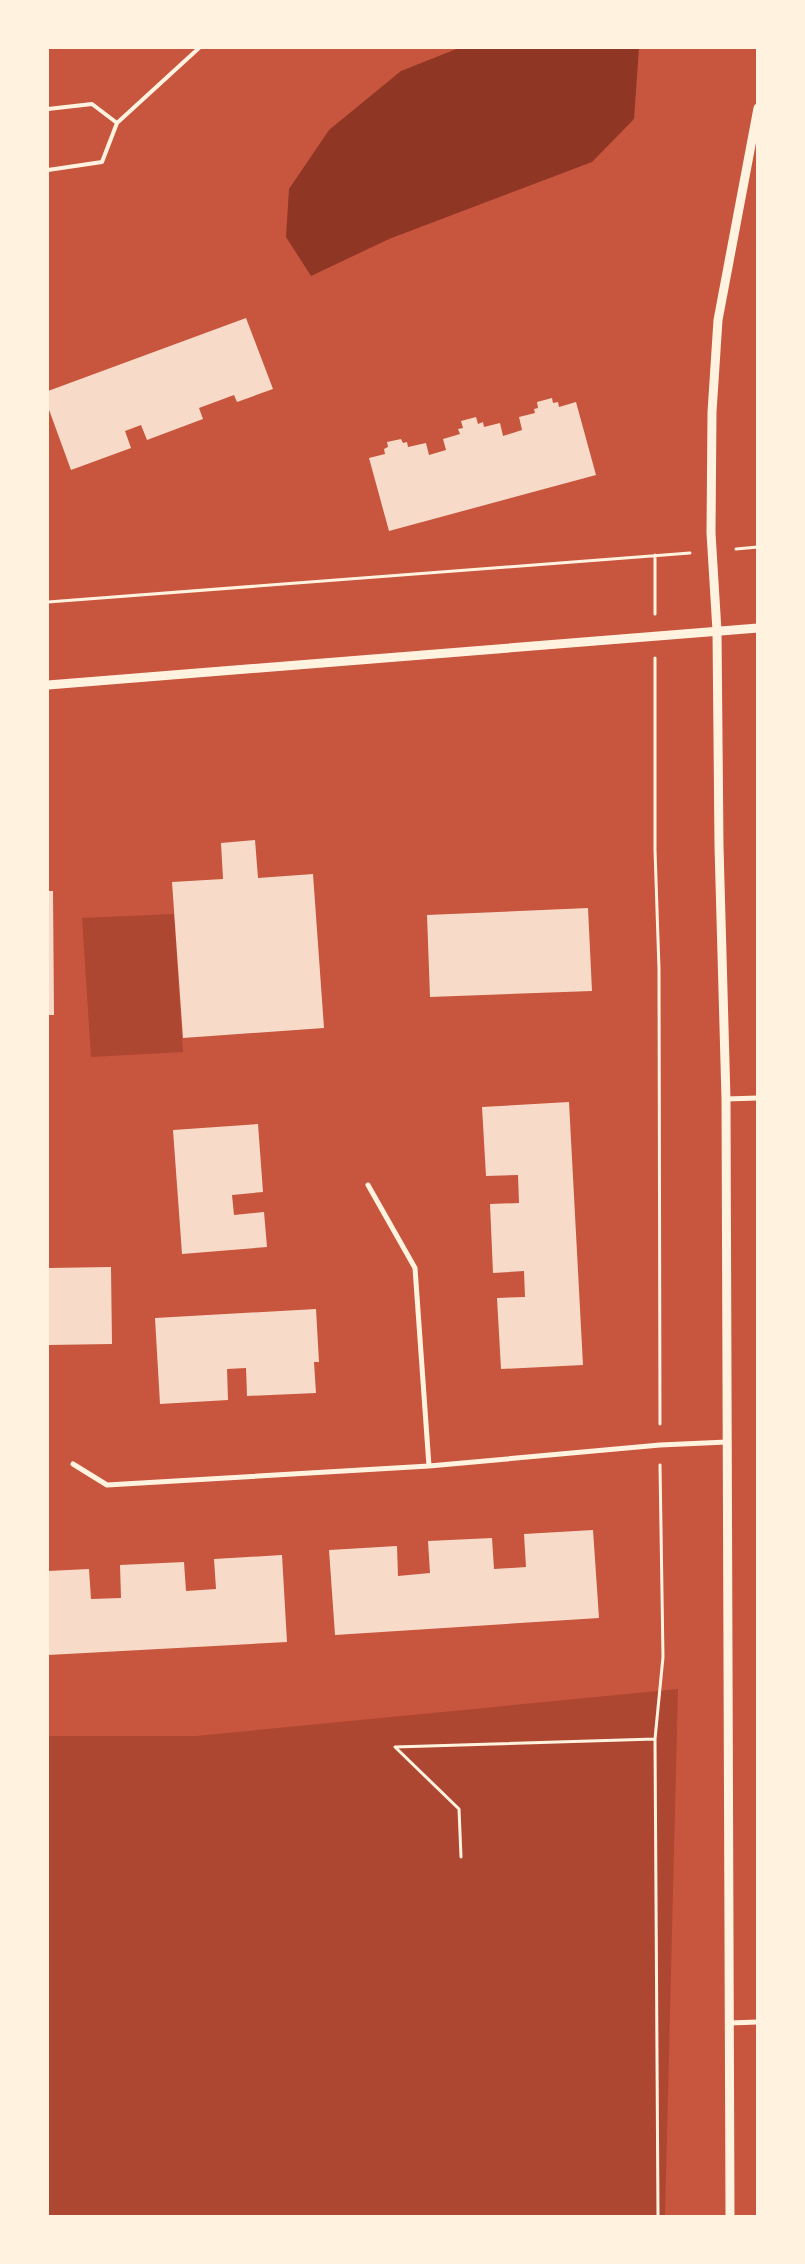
<svg xmlns="http://www.w3.org/2000/svg" width="805" height="2264" viewBox="0 0 805 2264" font-family="'Space Grotesk',sans-serif">
<rect width="100%" height="100%" fill="#c8553d"/>
<path fill="#ae4732" d="M174,914L183,1052L91,1057L82,918Z
M678,1689L665,2216H48V1736H196Z"/>
<path fill="#8f3625" d="M459,48H639L634,119L592,162L389,239L311,276L286,237L289,189L329,130L401,71Z"/>
<path fill="#f7dbc8" d="M246,318L273,389L237,402L234,395L199,408L203,419L147,440L141,425L125,431L131,448L71,470L48,407V391Z
M552,398L553,403L558,402L559,407L576,402L596,475L389,531L369,458L385,454L384,449L388,447L387,442L401,439L403,443L407,442L408,447L426,443L429,455L446,450L443,439L460,434L458,429L463,428L461,421L476,417L478,424L483,422L484,427L500,423L503,436L522,430L519,417L535,413L534,409L538,408L537,402Z
M255,840L258,878L313,874L324,1028L183,1038L172,882L223,879L221,843Z
M48,891H53L54,1015H48Z
M588,908L592,991L430,997L427,915Z
M569,1102L583,1365L501,1369L497,1298L525,1297L524,1271L493,1273L490,1204L519,1203L518,1175L486,1176L482,1107Z
M258,1124L263,1192L232,1195L234,1215L264,1212L267,1247L182,1254L173,1130Z
M111,1267L112,1344L48,1345V1268Z
M316,1309L319,1362H314L316,1393L247,1396L246,1368L227,1369L228,1400L160,1404L155,1318Z
M593,1530L599,1618L335,1635L329,1550L397,1546L398,1576L430,1573L428,1541L492,1538L494,1569L526,1567L524,1534Z
M282,1555L287,1642L48,1655V1571L89,1569L91,1599L121,1598L120,1565L184,1562L186,1591L216,1589L214,1559Z"/>
<g fill="none" stroke-linecap="round" stroke-linejoin="round">
<path stroke="#fff3e0" stroke-width="3" d="M736,549L758,547
M48,602L690,553
M655,614V555
M655,658V850L659,969L660,1424
M461,1857L459,1809L395,1747L655,1739
M658,2216L655,1739L663,1657L660,1465"/>
<path stroke="#fff3e0" stroke-width="4" d="M48,109L92,104L117,123
M48,170L102,162L117,123L199,48"/>
<path stroke="#fff3e0" stroke-width="5" d="M726,1099L758,1098
M368,1185L415,1268L429,1466
M73,1464L107,1485L429,1466L660,1445L727,1442
M729,2023L758,2022"/>
<path stroke="#fff3e0" stroke-width="9" d="M48,685L758,628
M730,2216L726,1099L719,846L717,631L711,533L712,412L718,320L758,108"/>
</g>
<rect width="805" height="2264" fill="none" stroke="#fff3e0" stroke-width="98"/>
</svg>
